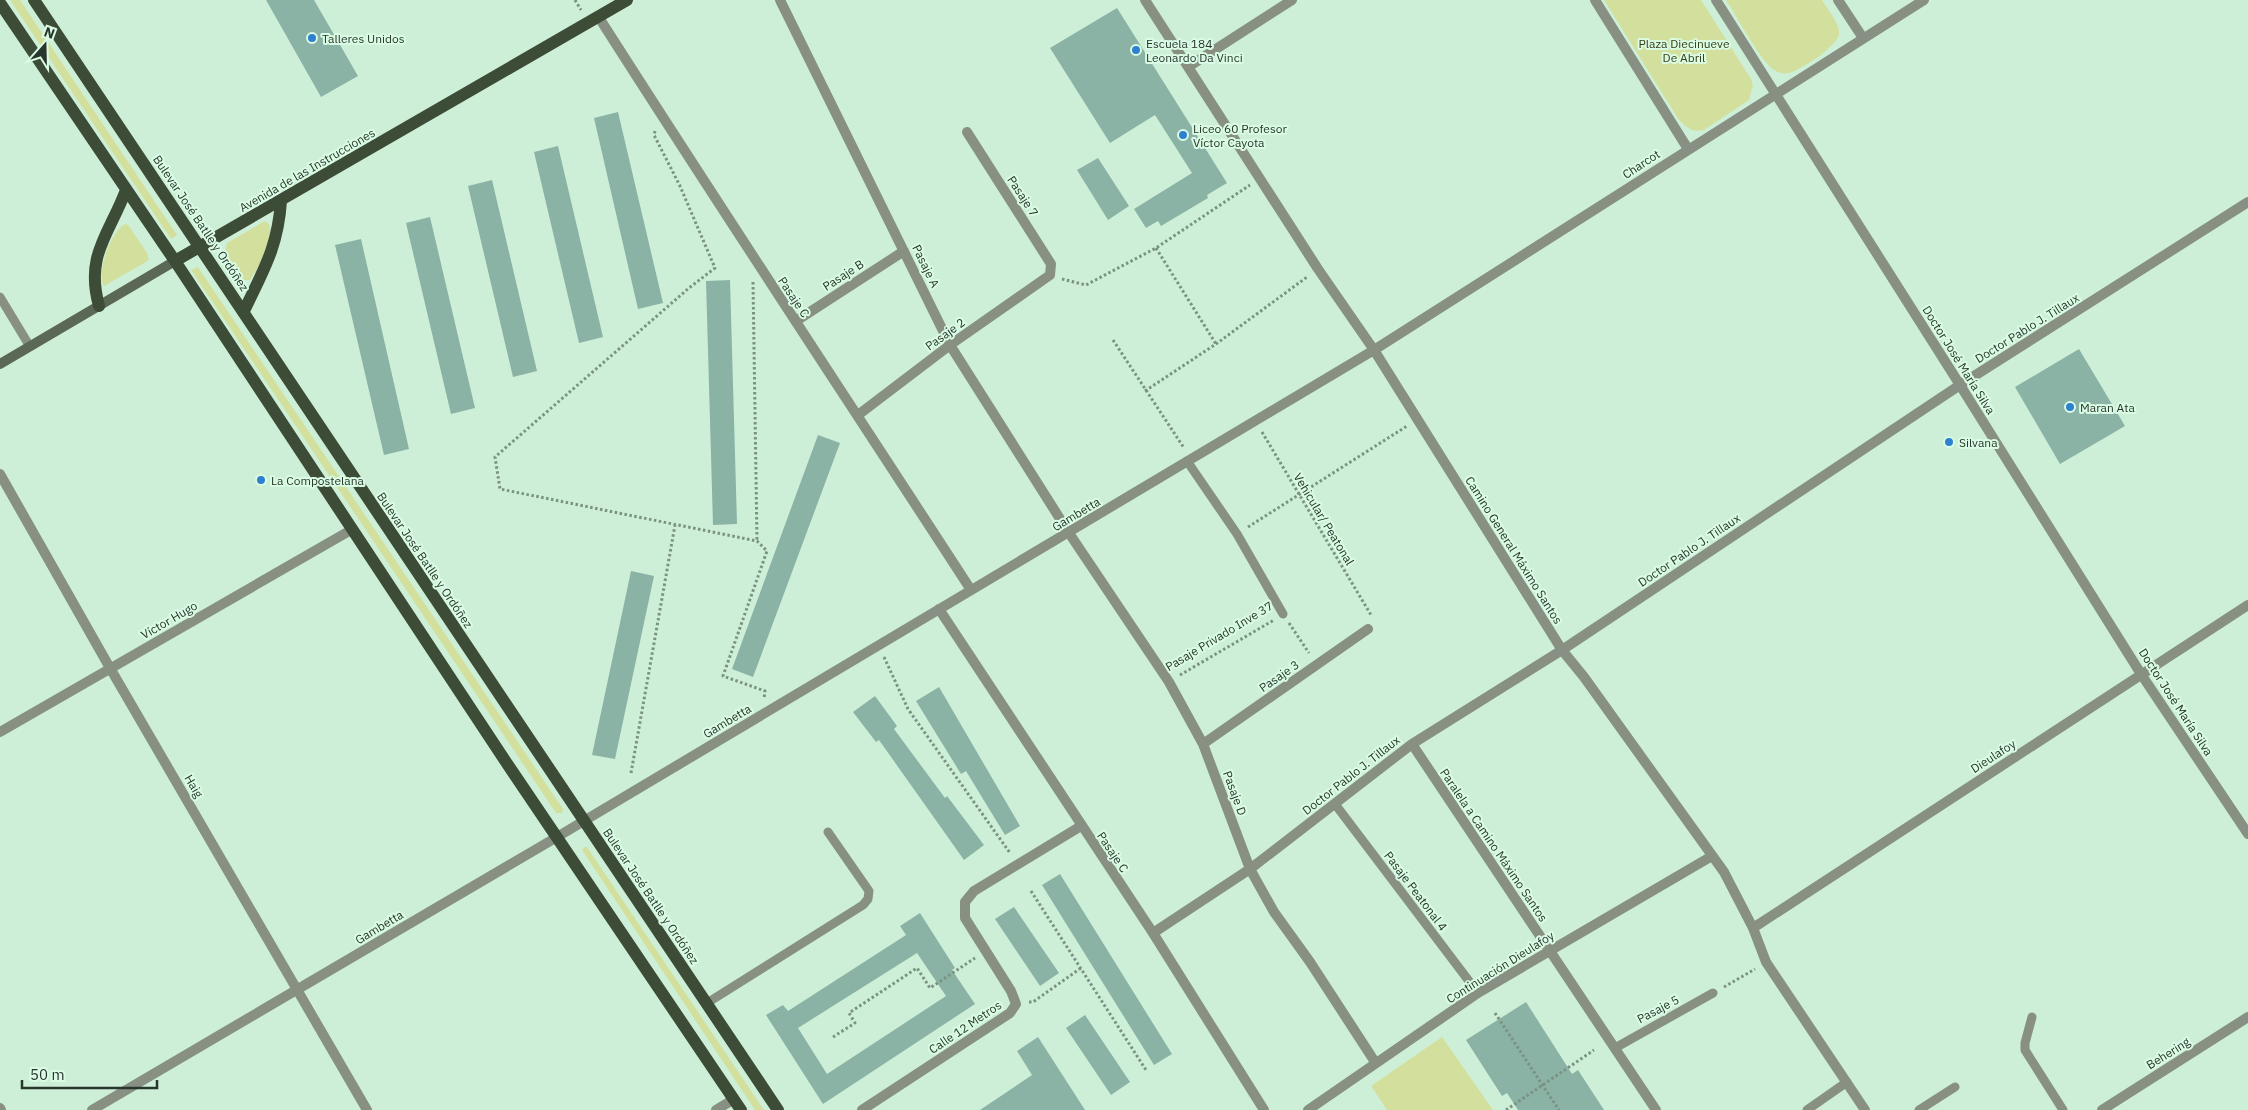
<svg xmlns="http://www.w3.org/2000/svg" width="2248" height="1110" viewBox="0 0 2248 1110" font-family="'IBM Plex Sans',sans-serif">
<rect width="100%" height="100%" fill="#cdefd7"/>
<path fill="#d3e09d" d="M10,0H20L177,235L171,239Z
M1604,0H1701L1751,79L1753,85L1749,100L1704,130C1692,132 1688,129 1679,120Z
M1726,0H1822C1827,9 1840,23 1839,34C1838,46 1801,70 1789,73C1783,74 1779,73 1774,70C1761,62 1736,15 1726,0Z
M265,221L269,224C274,243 260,264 250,280H243L225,253L227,243Z
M126,224L129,226L147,253L149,259L146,262L104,286C95,274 112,228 126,224Z
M198,267L563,809L562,813H556L191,270Z
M585,847H587L764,1110H755L582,850Z
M1442,1037L1493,1110H1387L1371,1086Z"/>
<path fill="#8ab3a6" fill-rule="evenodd" d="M266,0H314L358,76L321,97Z
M1117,8L1227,183L1207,195L1208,198L1161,226L1158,221L1146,228L1134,209L1192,173L1155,115L1110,143L1050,48Z
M618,112L663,303L638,309L594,118Z
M558,146L603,337L579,343L534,152Z
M1098,158L1129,206L1108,220L1077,170Z
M492,180L537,371L513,377L468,186Z
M430,217L475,408L451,414L406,223Z
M361,239L409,449L384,455L335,245Z
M730,280L737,524L713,525L706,281Z
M2079,349L2125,426L2060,464L2015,387Z
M818,435L840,443L753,677L732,669Z
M631,571L654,576L615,759L592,755Z
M939,687L1020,826L1005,835L966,771L961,774L916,701Z
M875,696L897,726L894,729L945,798L947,796L984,845L964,860L879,740L876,742L853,712Z
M1060,874L1172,1054L1154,1065L1042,885Z
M1014,907L1059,973L1040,986L995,919Z
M920,913L955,968L952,970L975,1004L823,1104L766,1015L783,1005L788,1011L906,935L900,926ZM917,953L946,996L827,1074L798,1028Z
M1526,1002L1572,1074L1578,1070L1604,1110H1518L1507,1093L1502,1096L1466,1040Z
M1085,1015L1130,1082L1111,1095L1066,1028Z
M1038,1037L1085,1110H980L1032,1075L1017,1051Z"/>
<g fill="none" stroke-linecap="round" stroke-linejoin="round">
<path stroke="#7b9282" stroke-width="3" stroke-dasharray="2.5 2.5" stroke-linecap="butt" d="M575,0L581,10
M655,131L654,135L680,186L715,268L689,288L495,457L500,489L757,541L767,551L723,676L765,691L764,699
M1156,248L1216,344
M1062,279L1086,285L1156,248L1250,185
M753,282L757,541
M1113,340L1184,448
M1145,391L1216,344L1307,277
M1262,432L1371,615
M1248,527L1407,426
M1289,623L1309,653
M884,657L908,709L1010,853
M1180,675L1274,620
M631,773L675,525
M1031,891L1146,1070
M1724,987L1755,969
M1029,1002H1033L1081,968
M1495,1013L1559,1110
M833,1037L855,1023L849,1013L917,968L930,988L975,958
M1506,1110L1594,1050"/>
<path stroke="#879083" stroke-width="9" d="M0,297L29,345
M1187,461L1237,534L1283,614
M1335,804L1478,993
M707,1003L863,905L868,899L869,891L828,832
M2032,1017L2025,1043V1050L2063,1110
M1615,1048L1713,993
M1807,1110L1847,1082
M1919,1110L1955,1087"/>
<path stroke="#879083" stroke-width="10" d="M780,0L950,345L1069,533L1169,682L1203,744L1250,869L1274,912L1310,962L1375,1062
M1145,0L1318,269L1374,350L1562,650L1584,677L1724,872L1753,928L1766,962L1865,1110
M1595,0L1688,149
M1716,0L1960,385L2141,674L2248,834
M1838,0L1863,38
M598,16C721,209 847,399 971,590
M1188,67L1292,0
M796,321L904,251
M858,415L950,345L1050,275L1051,264L967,132
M0,474L110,668L367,1110
M939,609L1153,933L1264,1110
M0,732L351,530
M1203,744L1368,629
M1412,744L1656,1110
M1753,928L2248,605
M1153,933L1250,869L1412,744L1562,650L1960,385L2248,202
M0,1108L1,1110
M92,1110L557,837L1374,350L1924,0
M716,1110L734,1099
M862,1110L1010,1013L1016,1004L1011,991L965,918V902L974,891L1081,826
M1308,1110L1478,993L1712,856
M2102,1110L2248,1017"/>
<path stroke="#5b6855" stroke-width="10" d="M0,364L175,261"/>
<path stroke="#3d4c36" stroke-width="12" d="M34,0L778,1110
M0,3L175,261L506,762L741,1110
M175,261L627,0
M99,306C85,255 109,235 126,190
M244,311C263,271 278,247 281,201"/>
</g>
<g fill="#2f81d0" stroke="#dafce5" stroke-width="2">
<circle cx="312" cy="38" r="5"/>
<circle cx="1136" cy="50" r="5"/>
<circle cx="1183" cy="135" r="5"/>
<circle cx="2070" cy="407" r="5"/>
<circle cx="1949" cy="442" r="5"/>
<circle cx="261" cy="480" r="5"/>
</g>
<g text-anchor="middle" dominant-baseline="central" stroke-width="4" stroke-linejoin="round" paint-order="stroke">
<g font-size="12" fill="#29362d" stroke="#dafce5" text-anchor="start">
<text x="322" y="38">Talleres Unidos</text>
<text x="1146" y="43">Escuela 184<tspan x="1146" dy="14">Leonardo Da Vinci</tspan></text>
<text x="1193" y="128">Liceo 60 Profesor<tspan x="1193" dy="14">Víctor Cayota</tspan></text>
<text x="2080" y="407">Maran Ata</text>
<text x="1959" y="442">Silvana</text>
<text x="271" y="480">La Compostelana</text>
</g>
<g font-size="12" fill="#373d14" stroke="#dafce5">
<text x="1684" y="43">Plaza Diecinueve<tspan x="1684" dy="14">De Abril</tspan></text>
</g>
<g font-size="12" fill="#29362d" stroke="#dafce5">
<text transform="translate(1641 164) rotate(-33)">Charcot</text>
<text transform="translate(307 170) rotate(-30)">Avenida de las Instrucciones</text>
<text transform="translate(1023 196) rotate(57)">Pasaje 7</text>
<text transform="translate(201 223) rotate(56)">Bulevar José Batlle y Ordóñez</text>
<text transform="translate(926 266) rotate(64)">Pasaje A</text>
<text transform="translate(843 275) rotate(-33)">Pasaje B</text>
<text transform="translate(794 297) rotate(56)">Pasaje C</text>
<text transform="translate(2027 328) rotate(-32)">Doctor Pablo J. Tillaux</text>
<text transform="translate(945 334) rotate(-36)">Pasaje 2</text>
<text transform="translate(1959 360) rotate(58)">Doctor José María Silva</text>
<text transform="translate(1076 514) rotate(-31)">Gambetta</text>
<text transform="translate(1324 519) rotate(59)">Vehicular/ Peatonal</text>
<text transform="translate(1514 550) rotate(58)">Camino General Máximo Santos</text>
<text transform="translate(1689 550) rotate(-34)">Doctor Pablo J. Tillaux</text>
<text transform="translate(425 560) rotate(56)">Bulevar José Batlle y Ordóñez</text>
<text transform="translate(169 620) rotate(-30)">Víctor Hugo</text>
<text transform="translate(1219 636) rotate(-31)">Pasaje Privado Inve 37</text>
<text transform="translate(1279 676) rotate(-35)">Pasaje 3</text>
<text transform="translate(2176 702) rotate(57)">Doctor José María Silva</text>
<text transform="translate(727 721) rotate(-31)">Gambetta</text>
<text transform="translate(1993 756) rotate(-33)">Dieulafoy</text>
<text transform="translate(1351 775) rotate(-38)">Doctor Pablo J. Tillaux</text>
<text transform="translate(194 786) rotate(60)">Haig</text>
<text transform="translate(1235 793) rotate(70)">Pasaje D</text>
<text transform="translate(1494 845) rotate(56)">Paralela a Camino Máximo Santos</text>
<text transform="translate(1113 852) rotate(56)">Pasaje C</text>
<text transform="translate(1416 891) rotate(53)">Pasaje Peatonal 4</text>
<text transform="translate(651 896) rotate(56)">Bulevar José Batlle y Ordóñez</text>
<text transform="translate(379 927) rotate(-31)">Gambetta</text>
<text transform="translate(1500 967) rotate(-32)">Continuación Dieulafoy</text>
<text transform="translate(1658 1009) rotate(-28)">Pasaje 5</text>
<text transform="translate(965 1027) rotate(-34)">Calle 12 Metros</text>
<text transform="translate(2168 1053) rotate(-32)">Behering</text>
</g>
</g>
<g transform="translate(45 45) rotate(20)" stroke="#dafce5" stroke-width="4" paint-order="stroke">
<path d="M0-4L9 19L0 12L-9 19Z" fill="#29362d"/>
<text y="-8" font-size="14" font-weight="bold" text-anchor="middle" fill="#29362d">N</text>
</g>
<path d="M22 1080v8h135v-8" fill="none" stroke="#29362d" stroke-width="2.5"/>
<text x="30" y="1080" font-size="15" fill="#29362d" stroke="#dafce5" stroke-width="4" paint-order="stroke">50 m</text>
</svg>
